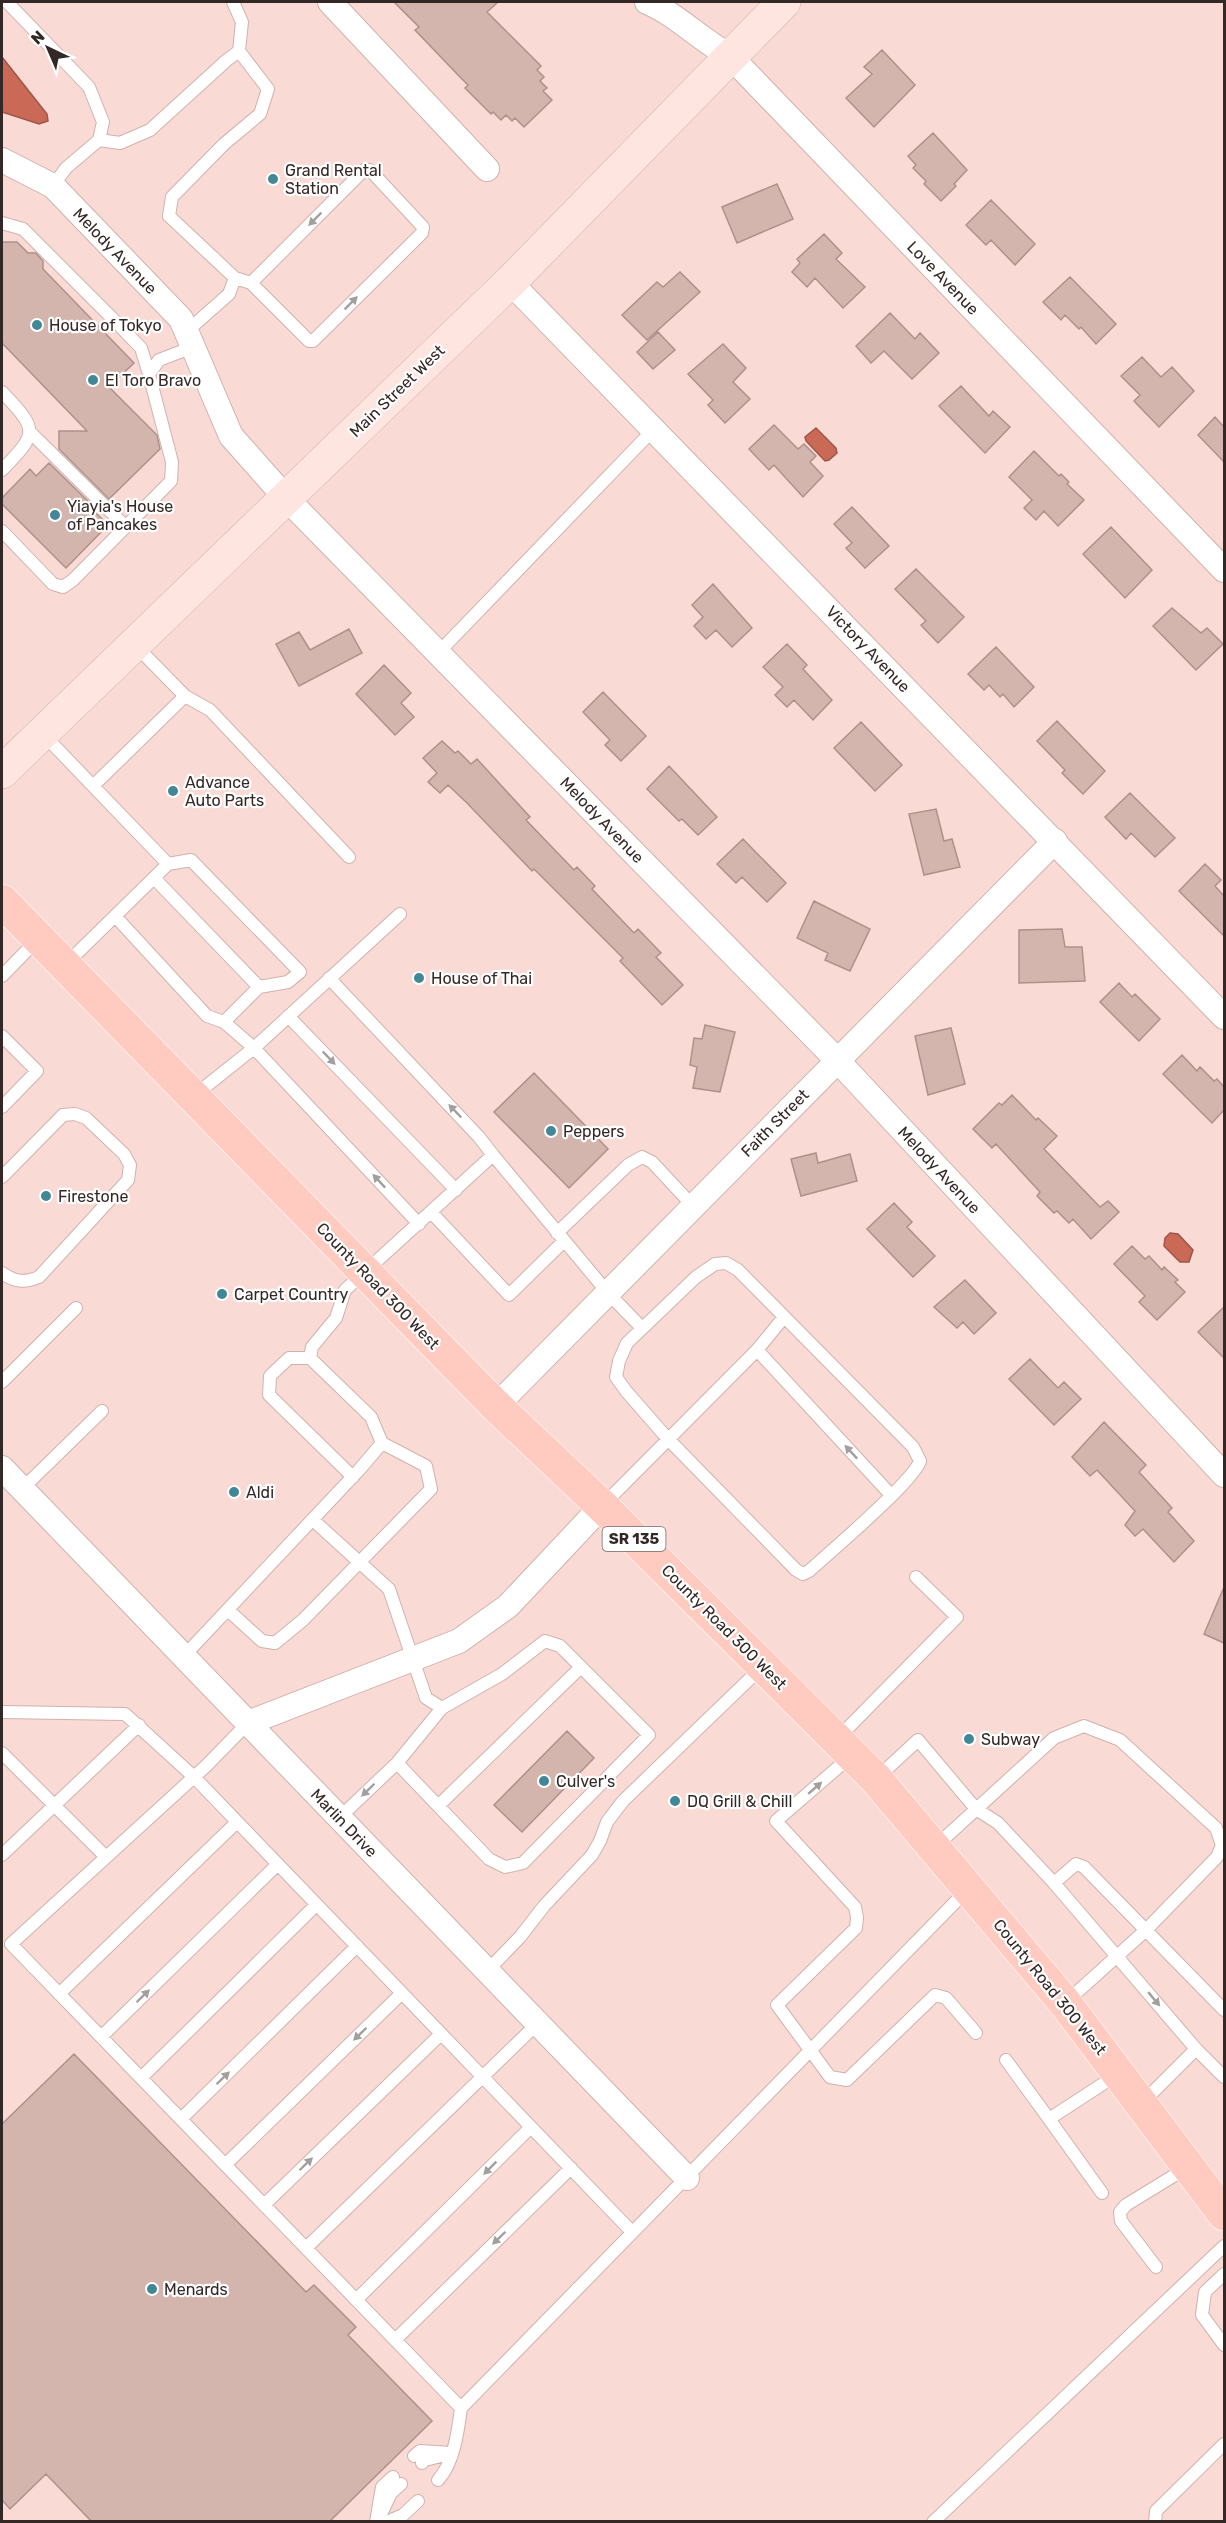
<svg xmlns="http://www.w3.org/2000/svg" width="1226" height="2523" viewBox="0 0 1226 2523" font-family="Rubik,sans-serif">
<rect width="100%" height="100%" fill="#fadad4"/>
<path fill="#ca6956" stroke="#9d5648" stroke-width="1.5" d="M2,57L47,114L48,121L39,124L2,112Z
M816,428L836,448L837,453L829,460L825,461L806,441L805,437Z
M1170,1233L1178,1234L1193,1250L1189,1262H1180L1164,1246L1165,1238Z"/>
<path fill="#d3b5ae" stroke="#ae918a" stroke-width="1.5" d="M394,2H498L487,12L541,66L537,70L544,77L540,81L547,88L543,91L552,100L524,127L515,118L512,121L506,115L501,120L493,112L491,114L465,88L468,85L459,76L415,30L419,27Z
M882,50L915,85L874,127L846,98L872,74L864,67Z
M933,133L967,170L954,184L956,186L941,201L924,184L926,181L913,168L916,165L908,156Z
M777,184L793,219L737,243L722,207Z
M991,200L1035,244L1015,265L991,240L986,245L966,225Z
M824,234L842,253L836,259L865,287L843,308L815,278L807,287L792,272L800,263L797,259Z
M2,242H17L28,253H36L43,261V269L134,363L109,387L157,435L160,449L109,499L59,449V431H87L2,343Z
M680,272L700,292L647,340L622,315L657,282L663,287Z
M1070,277L1116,324L1096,344L1081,327L1079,329L1065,315L1061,320L1043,302Z
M890,313L915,339L920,333L939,353L912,379L884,351L871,363L856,346Z
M658,332L675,350L653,369L637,352Z
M723,344L746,368L733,382L750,399L725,423L708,405L713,400L688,374Z
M1142,357L1161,377L1172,367L1194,391L1159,427L1134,401L1140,395L1121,376Z
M961,386L989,416L993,411L1010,427L985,453L939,406Z
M1215,417L1224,427V462L1198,435Z
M774,425L798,449L804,444L816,456L810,462L823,476L803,497L774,465L769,470L749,449Z
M1034,451L1059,476L1061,474L1069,482L1067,484L1084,500L1058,526L1044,511L1036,520L1024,508L1032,500L1009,477Z
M49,463L97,510L95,512L108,525L66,568L2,504V498L30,469L36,476Z
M852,507L889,546L865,568L846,548L852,543L834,524Z
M1111,527L1152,570L1125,598L1083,554Z
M916,569L964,617L938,643L921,625L926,621L895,589Z
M713,584L752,628L732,647L716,630L706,639L694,626L703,617L692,605Z
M1172,608L1201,633L1207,628L1223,644L1196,670L1153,626Z
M349,629L362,653L299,686L276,644L299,632L310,650Z
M787,644L807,665L803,669L832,700L813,720L794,700L787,707L775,695L783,687L763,667Z
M996,647L1034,687L1014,707L1003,694L1000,697L989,685L984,690L968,674Z
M384,665L411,693L401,703L414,717L395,735L356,694Z
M603,692L646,736L621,761L605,745L610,740L583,712Z
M1057,721L1105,771L1083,794L1062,773L1065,770L1037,741Z
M861,722L902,765L875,791L834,748Z
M442,741L455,753L458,751L471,764L477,759L530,817L526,820L574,870L577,867L595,886L592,889L634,933L638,929L661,953L656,957L683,985L662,1005L620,961L623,958L534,869L532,871L467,803L448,785L440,793L428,782L437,773L423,758Z
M669,766L717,817L698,835L682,819L679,821L647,789Z
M1130,793L1175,838L1155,857L1131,833L1126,839L1105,817Z
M936,809L944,841L952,839L960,867L924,875L909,814Z
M743,839L786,883L767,902L742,877L736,883L717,864Z
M1205,864L1221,880L1215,886L1224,896V936L1179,891Z
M814,901L870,929L850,971L825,960L828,953L797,938Z
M1062,929L1065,947H1082L1085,981L1019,983V930Z
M1119,983L1132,997L1135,994L1160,1019L1139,1041L1100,1002Z
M705,1025L735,1032L720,1092L693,1088L697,1067L690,1065L694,1038L702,1039Z
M951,1028L965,1084L928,1095L915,1036Z
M1182,1055L1197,1071L1200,1067L1214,1081L1217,1079L1224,1087V1110L1212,1123L1163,1074Z
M534,1073L608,1149L569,1188L494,1112Z
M1012,1095L1036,1120L1038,1118L1057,1136L1044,1149L1100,1207L1108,1201L1119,1212L1091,1239L1073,1219L1069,1223L1057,1211L1054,1213L1037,1196L1040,1192L996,1144L992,1148L973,1129L999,1103L1002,1105Z
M816,1153L818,1163L850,1154L857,1181L801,1196L791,1159Z
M894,1203L912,1222L907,1227L935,1256L913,1277L867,1229Z
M1132,1246L1145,1259L1149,1256L1162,1270L1164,1267L1178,1280L1175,1282L1185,1292L1157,1320L1139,1302L1145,1296L1114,1264Z
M965,1280L996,1313L974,1334L963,1322L957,1328L934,1307Z
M1224,1307V1358L1198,1332Z
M1030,1359L1058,1388L1064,1382L1081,1399L1054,1425L1009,1379Z
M1104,1422L1146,1465L1139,1472L1172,1508L1168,1512L1194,1541L1174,1562L1143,1529L1135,1536L1125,1525L1135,1511L1097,1470L1090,1476L1072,1457Z
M1224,1587V1643L1204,1634Z
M567,1731L594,1758L522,1832L494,1805Z
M74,2054L306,2292L314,2285L356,2327L348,2335L432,2421L329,2522H92L46,2474L10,2509L2,2500V2124Z"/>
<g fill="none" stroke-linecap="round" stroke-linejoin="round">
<g stroke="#d0b2ac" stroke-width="14">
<path id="service" d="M7,2L89,87L103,122L99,140
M233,2L242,22L239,51
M53,186L66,168L99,140L120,143L150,130L227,60L239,51L268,89L260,114L224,144L172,197L169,216L235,278L229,294L186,332
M2,223L23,229L115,321L141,348L149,374
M235,278L251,283L309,341H313L422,233L423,227L370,170H364L251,283
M2,392C38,430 39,432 2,470
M29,431L126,527
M2,531L53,584L63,587L73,580L171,481L172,462L149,374L159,360L193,347
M438,653L654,429
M185,696L210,710L349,857
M43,734L168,864L65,965
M93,786L185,696L135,645
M168,864L191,860L300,972L288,982L259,987L224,1022
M154,878L259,987
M400,914L254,1048L419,1224
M115,916L207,1016L224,1022L254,1048L195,1095
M2,976L37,940
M329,978L479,1137L493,1155
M288,1016L456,1190
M2,1036L37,1071L2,1107
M2,1177L63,1115L75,1114L86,1118L124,1154L130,1165L128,1180L39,1277C24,1283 15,1282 2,1273
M431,1212L509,1295L564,1241
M557,1233L628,1165L642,1157L652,1162L693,1206
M726,1263L738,1270L913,1447L920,1461C913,1482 831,1551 809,1571L803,1574L796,1570L667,1438L626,1391L616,1377L619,1361L627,1343L696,1277L715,1264Z
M757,1350L891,1495
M310,1358H289L270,1376L269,1395L353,1477
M2,1382L76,1308
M22,1489L102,1411
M602,1506L757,1350L784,1317
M313,1520L389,1589L426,1698L442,1708L502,1674L545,1641L560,1646L649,1735L523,1863L505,1867L489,1859L397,1763
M228,1610L262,1641L275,1643L303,1620L431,1489L426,1466L382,1443
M184,1656L359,1470L382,1443L371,1417L310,1358L312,1347L336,1318L345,1290L493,1155L608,1293L642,1328
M2,1712L125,1714L194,1777L632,2232
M248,1723L206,1766L11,1944L461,2408L968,1889
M838,1738L957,1617L916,1577
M2,1753L106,1857
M850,1757L776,1821L855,1907L857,1917L856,1928L777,2005L830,2077L847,2080L935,1995L946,1998L976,2033
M878,1777L918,1740L976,1809L998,1823L1054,1883L1196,2049L1224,2077
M438,1806L581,1667
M339,1818L397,1763L442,1708
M936,1846L1054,1738L1084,1726L1120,1740L1216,1828L1222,1845L1217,1857L1146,1930L1065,2003
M2,1855L139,1725
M1054,1883L1076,1864L1084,1867L1224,2010
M487,1971L520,1937L544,1906L592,1855L600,1841L607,1822L623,1801L762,1667
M59,1994L237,1822
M101,2037L278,1864
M1006,2060L1049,2119
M141,2078L316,1905
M1142,2103L1196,2049
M181,2119L357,1946
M225,2165L402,1993
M1102,2193L1049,2119L1118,2074
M264,2205L441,2034
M306,2248L538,2023
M1156,2267L1121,2221L1120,2212L1126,2205L1188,2167
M1224,2274L1205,2292L1202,2315L1224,2345
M356,2300L531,2127
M395,2340L571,2168
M414,2456L420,2451L451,2453
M422,2463L425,2460L441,2456
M438,2480C454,2463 458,2431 461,2408
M382,2512L391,2493L401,2484
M376,2522L382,2487L393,2477
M387,2522L403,2515L418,2501
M933,2522L1224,2246
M1155,2522L1156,2511L1224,2444"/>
</g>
<g stroke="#d0b2ac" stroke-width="26">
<path id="minor" d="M330,2L487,169
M647,2C678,15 700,40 730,56L1224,570
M2,160L53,186L181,319L231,436L286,498L838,1061L1224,1475
M510,282L1224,1017
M496,1406L1055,841
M2,1468L687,2178
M248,1723L459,1641L508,1606L602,1506"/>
</g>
<g stroke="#d0b2ac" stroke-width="34">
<path id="secondary" d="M2,772L510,282L784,2"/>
</g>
<g stroke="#fff" stroke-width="34">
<path id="primary" d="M2,901L496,1406L602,1506L876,1779L1065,2003L1224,2214"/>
</g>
<use href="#service" stroke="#fff" stroke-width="12"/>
<use href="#minor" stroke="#fff" stroke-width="24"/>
<use href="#secondary" stroke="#ffe5e0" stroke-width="33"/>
<use href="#primary" stroke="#ffcbc0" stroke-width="33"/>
</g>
<defs><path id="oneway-solid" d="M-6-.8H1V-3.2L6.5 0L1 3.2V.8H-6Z" transform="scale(1.5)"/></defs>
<g fill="#a49e9d">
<use href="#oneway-solid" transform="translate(315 219) rotate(135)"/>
<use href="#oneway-solid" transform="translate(351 303) rotate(-45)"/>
<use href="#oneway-solid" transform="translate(329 1058) rotate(46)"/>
<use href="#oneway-solid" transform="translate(455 1111) rotate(-134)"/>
<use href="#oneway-solid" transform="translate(379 1181) rotate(-133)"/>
<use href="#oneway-solid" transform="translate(851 1452) rotate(-133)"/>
<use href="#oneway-solid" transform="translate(815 1788) rotate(-41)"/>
<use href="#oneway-solid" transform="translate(368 1790) rotate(136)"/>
<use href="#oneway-solid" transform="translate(143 1996) rotate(-44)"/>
<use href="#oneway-solid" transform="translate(1154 1999) rotate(50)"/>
<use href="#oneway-solid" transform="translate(360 2034) rotate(136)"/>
<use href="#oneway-solid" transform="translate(223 2078) rotate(-44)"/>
<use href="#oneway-solid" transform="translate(306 2164) rotate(-44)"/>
<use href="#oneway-solid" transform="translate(490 2168) rotate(135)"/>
<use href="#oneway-solid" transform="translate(499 2238) rotate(136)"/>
</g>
<g fill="#428795" stroke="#fff" stroke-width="2">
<circle cx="273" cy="179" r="6"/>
<circle cx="37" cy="325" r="6"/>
<circle cx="93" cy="380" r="6"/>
<circle cx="55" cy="515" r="6"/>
<circle cx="173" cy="791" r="6"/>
<circle cx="419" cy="978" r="6"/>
<circle cx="551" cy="1131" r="6"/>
<circle cx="46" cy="1196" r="6"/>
<circle cx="222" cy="1294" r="6"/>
<circle cx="234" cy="1492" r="6"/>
<circle cx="969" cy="1739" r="6"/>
<circle cx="544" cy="1781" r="6"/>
<circle cx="675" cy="1801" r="6"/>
<circle cx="152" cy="2289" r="6"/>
</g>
<g text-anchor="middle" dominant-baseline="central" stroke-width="4.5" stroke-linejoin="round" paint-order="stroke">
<rect fill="#fff" stroke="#716867" stroke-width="1.5" x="602.5" y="1527" width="63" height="24" rx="4.5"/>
<g font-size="15" font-weight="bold" fill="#342826">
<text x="634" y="1539">SR 135</text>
</g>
<g font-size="16" fill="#342826" stroke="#fff" text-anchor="start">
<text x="285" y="170">Grand Rental<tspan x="285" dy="18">Station</tspan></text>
<text x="49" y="325">House of Tokyo</text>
<text x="105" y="380">El Toro Bravo</text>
<text x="67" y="506">Yiayia's House<tspan x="67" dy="18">of Pancakes</tspan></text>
<text x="185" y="782">Advance<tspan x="185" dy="18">Auto Parts</tspan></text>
<text x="431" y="978">House of Thai</text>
<text x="563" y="1131">Peppers</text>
<text x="58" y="1196">Firestone</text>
<text x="234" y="1294">Carpet Country</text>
<text x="246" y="1492">Aldi</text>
<text x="981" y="1739">Subway</text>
<text x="556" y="1781">Culver's</text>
<text x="687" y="1801">DQ Grill &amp; Chill</text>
<text x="164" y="2289">Menards</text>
</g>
<g font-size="16" fill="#342826" stroke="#fff">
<text transform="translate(115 251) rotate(46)">Melody Avenue</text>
<text transform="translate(943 278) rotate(46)">Love Avenue</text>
<text transform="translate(397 391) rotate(-44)">Main Street West</text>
<text transform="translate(868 649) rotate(46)">Victory Avenue</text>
<text transform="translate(602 820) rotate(46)">Melody Avenue</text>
<text transform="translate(775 1123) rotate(-45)">Faith Street</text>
<text transform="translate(939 1170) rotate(47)">Melody Avenue</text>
<text transform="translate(378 1286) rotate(46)">County Road 300 West</text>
<text transform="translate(724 1627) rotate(45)">County Road 300 West</text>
<text transform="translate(344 1823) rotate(46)">Marlin Drive</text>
<text transform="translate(1050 1987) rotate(51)">County Road 300 West</text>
</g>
</g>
<rect width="1226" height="2523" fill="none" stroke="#342826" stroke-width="6"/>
<g transform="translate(48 48) rotate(316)" stroke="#ffffff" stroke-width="4.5" paint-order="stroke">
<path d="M0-4.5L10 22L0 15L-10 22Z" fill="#342826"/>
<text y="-9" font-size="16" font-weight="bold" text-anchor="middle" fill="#342826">N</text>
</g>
</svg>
